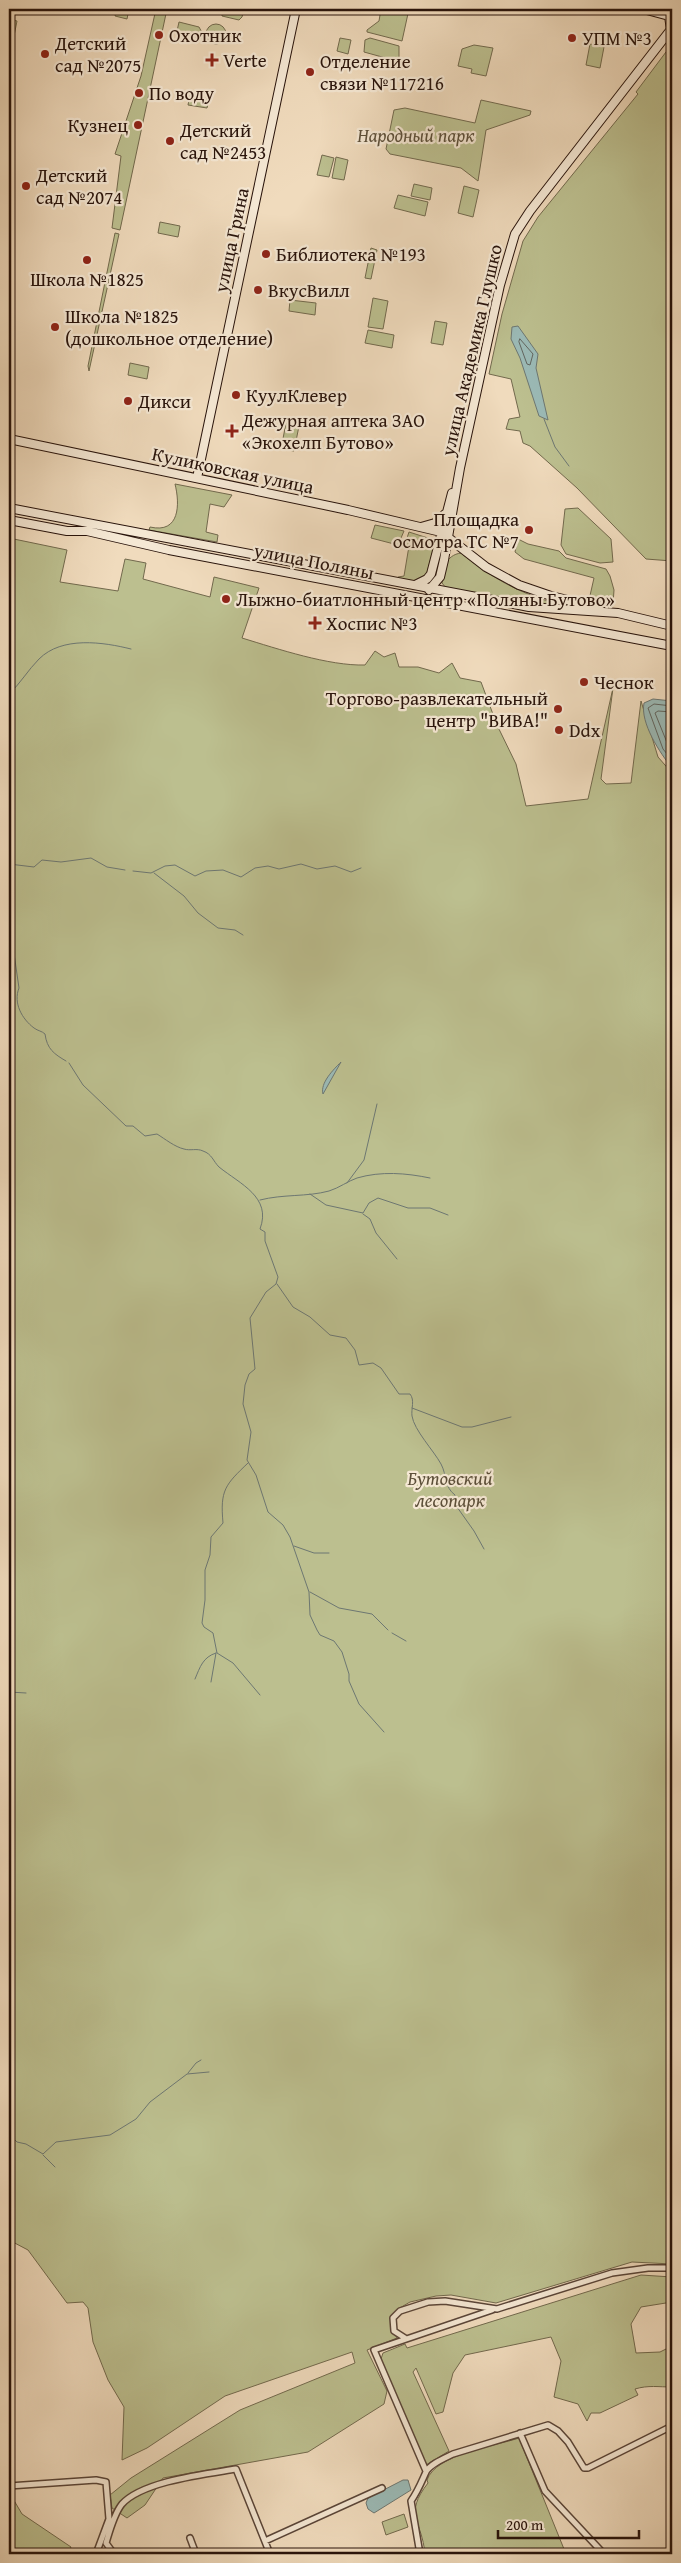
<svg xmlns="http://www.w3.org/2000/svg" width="681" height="2563" viewBox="0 0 681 2563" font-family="'Gentium Book Plus',serif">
<rect width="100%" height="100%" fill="#f0dbbd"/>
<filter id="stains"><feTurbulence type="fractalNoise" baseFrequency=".004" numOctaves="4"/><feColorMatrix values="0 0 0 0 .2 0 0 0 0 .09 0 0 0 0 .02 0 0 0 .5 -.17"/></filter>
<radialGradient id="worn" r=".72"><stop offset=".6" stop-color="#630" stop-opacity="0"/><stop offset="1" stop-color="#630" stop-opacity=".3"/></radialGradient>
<path fill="#bcbf8f" stroke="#72694d" d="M117,9H129L127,19L115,16Z
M156,9H167L120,230L112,228L121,156L115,154L141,76Z
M222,9H244L242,17L239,20L222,16Z
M381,9H409L402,41L367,32V30L379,21Z
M9,19L17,21L14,36L9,35Z
M179,22L199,27L206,40L177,31Z
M206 34a10 10 0 1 1 20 0a10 10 0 1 1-20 0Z
M340,38L351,40L348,54L337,51Z
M370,38L399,46V58L393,60L364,52L365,40Z
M590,44L604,47L600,68L586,65Z
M672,44V561L646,559L577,488L530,446L523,443L520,431L506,429L509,419L520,417L511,379L489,374L502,314L523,241L538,217L638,94L636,92Z
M474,45L493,48L486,76L471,73L472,69L458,66L462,49Z
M190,95L209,99L207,108L188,105Z
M481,100L531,111L530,115L486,130L478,181L461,168L390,154L386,149L394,110L405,108L475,123Z
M322,155L334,158L329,177L317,175Z
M336,157L348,160L344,180L332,178Z
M414,184L432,188L430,200L411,196Z
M464,186L479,190L473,217L458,213Z
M398,195L428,202L425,216L394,208Z
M160,222L180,226L178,237L158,233Z
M115,233L119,234L89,371L88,366Z
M371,248L377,250L371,279L365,278Z
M373,298L388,301L383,329L368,327Z
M290,300L316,303L315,315L289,311Z
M435,321L447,323L443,345L431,343Z
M368,330L394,335L392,348L365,343Z
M130,363L149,367L147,379L128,375Z
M286,423L299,426L294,451L281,449Z
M175,484L232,495L224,507L210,504L206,532L218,535L217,542L149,530L150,527C180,534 180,504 175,484Z
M578,508L611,539L613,562L600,563L566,554L561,545L565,509Z
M375,525L404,531L398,545L371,538Z
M409,532L431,539L434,547L426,576L416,583L398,580V577L404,576L409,546L405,544Z
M9,538L67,550L60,582L118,591L125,559L146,563L143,579L210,597L214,577L259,588L242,638C278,649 329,666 365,665L375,651L384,657L395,653L399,667H418L439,673L452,663L460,678L481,682L497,725L516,764L526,806L588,799L613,688L601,779L606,784L631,783L641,701L658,757L672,773V2264L632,2262L496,2303L451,2295L436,2296L410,2302L398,2309L393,2316L391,2326L397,2338L367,2350L387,2391L384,2404L308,2452L163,2478L145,2505L127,2518L112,2508L110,2495L131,2478L240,2410L355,2363L352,2352L225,2396L147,2448L122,2460L124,2407L108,2380L93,2342L88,2308L83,2302L67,2303L28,2250L9,2240Z
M518,539L528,544L559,551L566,558L606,569L610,576L614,590L613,604L589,600L594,578L524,559L515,552Z
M461,553C497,582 525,596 569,607L551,608L446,588L442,583C442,569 446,555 461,553Z
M641,2275L672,2277V2302L641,2307L631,2324L636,2353L660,2352L672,2346V2387C659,2387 648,2385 635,2389L638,2395L600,2413H591L587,2421L578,2404L554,2397L561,2361L551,2337L465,2355L453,2373L443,2412L436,2414L416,2368L413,2372L449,2451L426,2465L381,2359L383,2353L405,2344L407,2348Z
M519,2438L566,2554H425C422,2520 403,2515 428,2483L427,2480C436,2454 495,2446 519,2438Z
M9,2492L22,2514L71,2547L68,2554H18L9,2547Z
M404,2514L408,2527L386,2535L382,2522Z"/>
<path fill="#9bbab6" stroke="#6d7772" d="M518,326L538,354L536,368L548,420L539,416L520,358L511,339L512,327Z
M653,699L672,701V768C660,753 640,723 644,703Z
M341,1062L323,1094C320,1083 333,1070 341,1062Z
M403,2480H408L411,2490L374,2513L368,2509L366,2503L368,2498Z"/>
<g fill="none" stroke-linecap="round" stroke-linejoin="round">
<path stroke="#626660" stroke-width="1" d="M520,339L533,354L530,365L527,364L519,342Z
M672,706L654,704L648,708L663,749L672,760
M672,712L658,711L655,713L668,745L672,751"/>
<path stroke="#6d7772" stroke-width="1" d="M544,419L555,447L569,466
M9,694C20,684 28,670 39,659C62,636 103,642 131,649
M9,864L34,867L42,860L61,862L91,858L107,867L125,870
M133,871L151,873L165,866L175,865L195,876L206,871L223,870L241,877L255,868L268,866L279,869L301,864L317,869L335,866L351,872L361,868
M154,873L184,896L198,913L218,928L235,930L243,935
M9,919L19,988C13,1003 22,1019 34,1028C38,1031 42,1031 45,1034C47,1049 54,1054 66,1061
M69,1063L83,1085L126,1126H133L145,1136L157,1134C165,1139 175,1147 184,1149C190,1151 197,1148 203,1151C212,1154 213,1161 219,1167C240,1184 272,1197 260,1229L265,1232V1241L278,1277L276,1284L266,1292L250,1318L255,1369L249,1374L245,1385L243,1404L251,1432L247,1460L256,1475L268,1512L283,1525L290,1537L309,1592L310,1615L317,1630L320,1635L334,1641L342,1652L349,1674V1681L359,1704L384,1732
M347,1183L364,1160L377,1104
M310,1194L326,1205L363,1213L369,1203L378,1198L408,1208H430L448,1215
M260,1200C283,1194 307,1197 329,1191C339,1188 348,1181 357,1178C381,1171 406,1173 430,1178
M363,1214L370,1219L376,1233L397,1259
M277,1284L293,1307L310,1317L330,1335L346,1338L355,1350L359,1365L373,1363L381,1368L399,1394H410C415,1400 411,1409 412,1416C414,1430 434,1451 441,1464C447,1475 444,1487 455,1495L457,1507L474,1531L484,1549
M412,1408L462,1427H472L511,1417
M248,1463C225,1485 220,1490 223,1523L211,1537L210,1555L205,1570V1600L202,1623L204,1627L213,1633L217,1653L233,1663L260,1695
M294,1546L314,1553H329
M310,1592L339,1608L372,1614L388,1630
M392,1633L406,1641
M195,1679C200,1667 203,1657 216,1653
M211,1682L216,1653
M9,1692L26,1693
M188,2073L196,2063L201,2060
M9,2134L17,2142L26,2144L43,2154L56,2142L110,2135L136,2119L150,2102L187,2074L209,2072
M43,2155L55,2167"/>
<g stroke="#5a4538" stroke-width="8">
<path id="street" d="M405,2338L394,2331L393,2318L400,2311L428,2302L445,2301L497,2309L612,2273L648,2268H672
M520,2433L545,2491L604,2554
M426,2471L374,2350L492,2310
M9,2486L96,2480L106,2482L109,2519L96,2554
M190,2538L196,2554
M265,2541L382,2488
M114,2554L106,2543C110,2530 114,2514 122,2504C143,2481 206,2474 236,2469L270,2554
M420,2554L411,2501C418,2491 421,2483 426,2472C430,2464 445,2458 453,2454L548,2425L558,2431L568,2442L584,2468H588L672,2426"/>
</g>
<g stroke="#28130b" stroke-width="10">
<path id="secondary" d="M643,9L669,16L671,30
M9,439L348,510L441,532L486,567L519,585L551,596L597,607
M197,478L296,9
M9,508L529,607L618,613L672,626
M9,520L67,531H87L169,550L672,646
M421,527L435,523L445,514
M415,585L427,579L431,574L452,493
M429,590L440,577L444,560L460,468L500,285L515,234L530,211L672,28"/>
</g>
<use href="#street" stroke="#f5e8d4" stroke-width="5"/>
<use href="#secondary" stroke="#f5e8d4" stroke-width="8"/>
</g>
<g fill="#8f2418" stroke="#f5e8d4" stroke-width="2">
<circle cx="159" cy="35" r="5"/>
<circle cx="572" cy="38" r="5"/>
<circle cx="45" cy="54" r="5"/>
<path d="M209.5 52.5h5v5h5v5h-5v5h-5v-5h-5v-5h5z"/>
<circle cx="310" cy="72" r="5"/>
<circle cx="139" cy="93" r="5"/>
<circle cx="138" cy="125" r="5"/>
<circle cx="170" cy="141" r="5"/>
<circle cx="26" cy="186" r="5"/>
<circle cx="266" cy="254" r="5"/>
<circle cx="87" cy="260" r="5"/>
<circle cx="258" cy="290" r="5"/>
<circle cx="55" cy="327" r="5"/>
<circle cx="236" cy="395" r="5"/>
<circle cx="128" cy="401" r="5"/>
<path d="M229.5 423.5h5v5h5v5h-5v5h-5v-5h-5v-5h5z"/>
<circle cx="529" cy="530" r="5"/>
<circle cx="226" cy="599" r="5"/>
<path d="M312.5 615.5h5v5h5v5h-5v5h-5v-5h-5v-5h5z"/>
<circle cx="584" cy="682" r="5"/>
<circle cx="558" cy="709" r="5"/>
<circle cx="559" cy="730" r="5"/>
</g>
<g text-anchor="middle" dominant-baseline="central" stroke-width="4.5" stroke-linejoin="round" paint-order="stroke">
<g font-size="19" fill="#28130b" stroke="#f5e8d4" text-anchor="start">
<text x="169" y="35">Охотник</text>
<text x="582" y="38">УПМ №3</text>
<text x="55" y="43">Детский<tspan x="55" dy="22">сад №2075</tspan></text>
<text x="223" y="60">Verte</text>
<text x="320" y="61">Отделение<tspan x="320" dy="22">связи №117216</tspan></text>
<text x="149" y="93">По воду</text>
<text x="128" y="125" text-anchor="end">Кузнец</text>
<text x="180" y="130">Детский<tspan x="180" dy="22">сад №2453</tspan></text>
<text x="36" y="175">Детский<tspan x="36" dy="22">сад №2074</tspan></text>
<text x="276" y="254">Библиотека №193</text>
<text x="87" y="279" text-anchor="middle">Школа №1825</text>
<text x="268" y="290">ВкусВилл</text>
<text x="65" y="316">Школа №1825<tspan x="65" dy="22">(дошкольное отделение)</tspan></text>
<text x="246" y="395">КуулКлевер</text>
<text x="138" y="401">Дикси</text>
<text x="242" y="420">Дежурная аптека ЗАО<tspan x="242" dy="22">«Экохелп Бутово»</tspan></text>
<text x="519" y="519" text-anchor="end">Площадка<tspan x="519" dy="22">осмотра ТС №7</tspan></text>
<text x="236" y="599">Лыжно-биатлонный центр «Поляны Бутово»</text>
<text x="326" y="623">Хоспис №3</text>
<text x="594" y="682">Чеснок</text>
<text x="548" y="698" text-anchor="end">Торгово-развлекательный<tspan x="548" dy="22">центр "ВИВА!"</tspan></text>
<text x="569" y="730">Ddx</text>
</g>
<g font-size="19" font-style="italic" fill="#5c4f39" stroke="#f5e8d4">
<text x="416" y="135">Народный парк</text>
<text x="450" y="1478">Бутовский<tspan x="450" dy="22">лесопарк</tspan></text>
</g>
<g font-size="19" fill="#28130b" stroke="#f5e8d4">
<text transform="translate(231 240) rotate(-78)">улица Грина</text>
<text transform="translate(471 350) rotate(-77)">улица Академика Глушко</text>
<text transform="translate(233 470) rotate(12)">Куликовская улица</text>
<text transform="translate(314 561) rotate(11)">улица Поляны</text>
</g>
</g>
<rect width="681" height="2563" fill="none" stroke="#f0dbbd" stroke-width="30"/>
<rect x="10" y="10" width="661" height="2543" fill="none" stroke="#28130b" stroke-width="2.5"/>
<rect x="15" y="15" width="651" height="2533" fill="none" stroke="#28130b"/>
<path d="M498 2530v8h141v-8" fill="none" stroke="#28130b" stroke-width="2.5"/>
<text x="506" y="2530" font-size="15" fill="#28130b" stroke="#f5e8d4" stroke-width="4" paint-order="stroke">200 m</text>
<rect width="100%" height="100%" filter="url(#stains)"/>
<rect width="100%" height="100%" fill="url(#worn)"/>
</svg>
